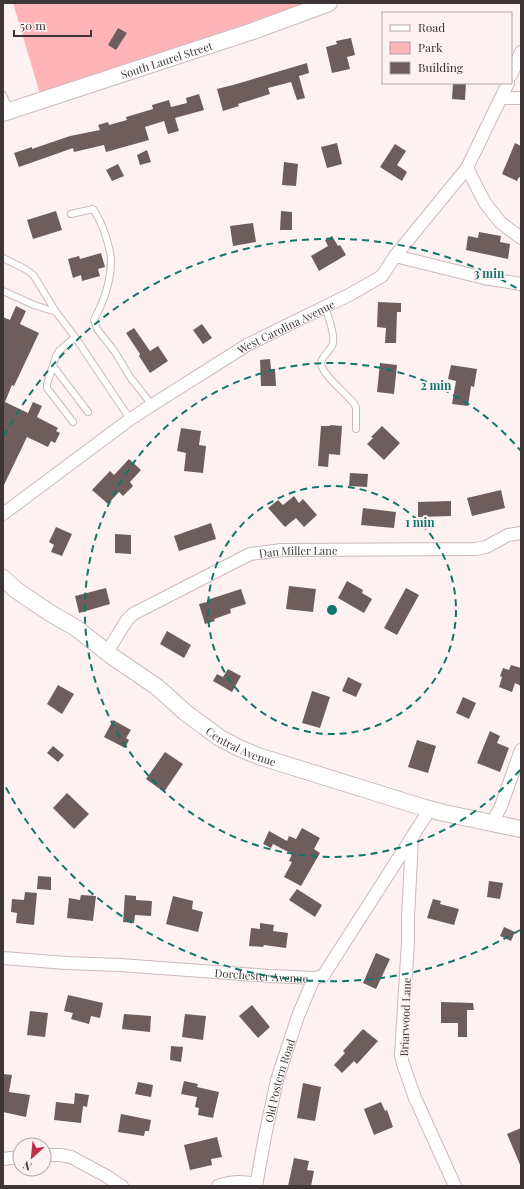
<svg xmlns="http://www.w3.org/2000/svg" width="524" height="1189" viewBox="0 0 524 1189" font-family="'Playfair Display',serif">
<rect width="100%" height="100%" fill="#fef1f1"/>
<path fill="#ffb4b8" d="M13,3H305L306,7L40,94Z"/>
<path fill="#6f5d5d" d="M118,28L127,33L116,50L108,45Z
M351,38L355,55L347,57L350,69L332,73L326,47L337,44L336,41Z
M307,63L309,73L299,76L305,98L297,100L291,82L268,88L270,94L238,104L239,106L223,111L217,89L233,85Z
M453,83H466L465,100L452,99Z
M199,94L204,110L175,118L179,131L168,134L164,121L145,127L149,140L106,152L104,145L74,152L73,148L19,167L14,153L32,147V149L70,136L100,130L98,125L108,122L109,125L127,120L126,117L153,109L152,105L169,100L171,107L187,103L186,98Z
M337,143L342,164L327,168L321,147Z
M515,143L521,146V178L519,177L517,181L502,174Z
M395,144L406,151L397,165L407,172L402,181L380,167Z
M147,150L151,162L140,165L137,155Z
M284,162L298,164L296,186L282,185Z
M118,164L124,176L112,181L106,170Z
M56,211L62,230L33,239L27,220Z
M281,211L292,212V230H280Z
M253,223L256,242L233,246L230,226Z
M479,232L501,236L500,242L510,244L508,259L466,250L468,236L478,238Z
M332,236L338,246L340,245L346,255L319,271L311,256L328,246L325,240Z
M101,253L105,267L98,269L100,276L82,281L81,275L73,278L68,259L79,256L80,259Z
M378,302L401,303V312H397L396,343H385L386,328L377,327Z
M16,306L26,311L20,324L39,333L14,386L12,385L5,402L28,413L33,402L42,406L37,417L58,428L56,431L60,433L55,443L51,441L48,447L27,437L3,487V317L10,320Z
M202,324L212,338L203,344L193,330Z
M134,328L150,351L158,346L168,361L150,373L139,356L140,354L126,333Z
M270,359L271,369H275L276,386H261L260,360Z
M380,363L397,365L394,394L377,392Z
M451,365L477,369L474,387L471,386L468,406L452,404L456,381L448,379Z
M330,425L342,426L340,455L329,454L328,467L318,466L321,426H330Z
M382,426L400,443L384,460L367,444L373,438L371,437Z
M181,428L201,431L199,445L206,446L203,473L184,471L186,453L177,451Z
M129,459L141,470L130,482L133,486L123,496L119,492L108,504L92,490L110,471L114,475Z
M350,473L368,474L367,487L349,486Z
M501,490L505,508L472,516L467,498Z
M294,496L299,503L303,499L317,515L304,527L296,518L285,527L268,508L278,500L283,505Z
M451,501V516L418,517V502Z
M363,508L396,512L394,528L361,525Z
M211,523L216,539L179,551L174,536Z
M56,527L72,534L62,556L51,552L54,545L49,542Z
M115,534L131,535V554L115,553Z
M347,581L363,590L362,593L372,599L364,613L338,598Z
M289,586L316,589L313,612L286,609Z
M106,588L110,604L79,613L75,596Z
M406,588L419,595L397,635L384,628Z
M241,589L246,604L230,609L231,613L214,619L215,621L205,624L199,604L207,602V600Z
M167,631L191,645L184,658L160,644Z
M511,665L521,668V686L515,683L512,692L499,687L502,677L500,676L503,668L509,670Z
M228,669L241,676L232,692L213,681L217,674L223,677Z
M348,677L362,684L356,697L342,691Z
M58,685L74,694L62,714L47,704Z
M312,691L330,697L320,728L302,723Z
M463,697L476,703L469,719L456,713Z
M113,720L131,730L126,738L129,740L125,748L104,737Z
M490,731L500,736L497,743L509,748L500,772L477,763Z
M417,740L436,746L428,773L408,767Z
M53,746L64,755L58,762L47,753Z
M165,752L183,764L164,792L146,779Z
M67,793L89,814L74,829L53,808Z
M302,828L320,838L314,849L320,853L301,886L284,877L292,862L289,861L292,854L273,844L271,848L263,844L269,831L287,841L289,836L296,839Z
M38,876L51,877V890L37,889Z
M489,881L503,883L500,899L487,897Z
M297,889L322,905L315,917L289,900Z
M25,892L37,893L34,925L16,923L17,913L11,912L12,899L24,900Z
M81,895L96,896L93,921L67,918L69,898L80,900Z
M125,895L136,896V900L152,901L151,916L135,915L134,923L123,922Z
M173,896L193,901L192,909L203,912L198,932L166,924Z
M433,899L441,901L440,904L459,909L454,925L427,918Z
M260,923L274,925L273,931L288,933L286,948L264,945L263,947L249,946L251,928L260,929Z
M504,927L515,932L511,941L500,936Z
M376,953L390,959L376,989L363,983Z
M68,995L103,1003L100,1018L91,1016L89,1024L71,1019L73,1013L64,1011Z
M441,1002L473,1003L474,1010H467V1037H458V1023H441Z
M252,1005L270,1027L258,1038L239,1016Z
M30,1011L48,1013L45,1037L27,1035Z
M124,1014L151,1016L150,1032L122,1029Z
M185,1014L206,1016L203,1040L182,1037Z
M363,1029L378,1041L357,1064L354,1061L342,1073L334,1065L345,1053L343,1051Z
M171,1046L183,1047L181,1062L170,1060Z
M3,1074L12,1075L9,1092L30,1095L26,1117L3,1112Z
M184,1081L198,1084L197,1087L219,1092L213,1118L198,1115L199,1108L195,1107L197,1097L181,1094Z
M138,1082L153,1085L151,1097L135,1094Z
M303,1083L321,1087L315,1121L297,1118Z
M75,1093L89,1095L87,1107L83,1106L81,1123L54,1120L56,1102L74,1104Z
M381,1102L385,1111L387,1110L393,1127L374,1135L364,1109Z
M121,1114L151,1120L149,1131H145L144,1136L118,1132Z
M521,1128V1167L507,1134Z
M217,1137L222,1157L211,1159L212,1165L190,1170L184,1145Z
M294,1158L309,1161L307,1170L314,1171L311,1186H288Z"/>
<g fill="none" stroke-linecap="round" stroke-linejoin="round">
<g stroke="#cdb9ba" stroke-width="8">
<path id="lane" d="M3,95L10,110
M71,214L93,209C98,216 101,223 104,231C107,240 111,251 111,261C111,281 103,303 94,320L97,329L115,352L130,377L152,405
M3,258L27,270L34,276L56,312L75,337L130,419
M3,291L34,305L56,312
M325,307C328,316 335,333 333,343C331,352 318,357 322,367C325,377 348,395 355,405L356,408V429
M53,366L88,412
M73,422L47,388V384L56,356L59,351L75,337"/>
</g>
<g stroke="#cdb9ba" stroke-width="14">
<g id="street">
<path d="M511,75L521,52"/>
<path d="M501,98H521"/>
<path d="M467,168L485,203L501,223L521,238"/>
<path d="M395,256L484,278L521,284"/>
<path id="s1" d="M3,514L129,420L152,405L247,345L351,294L382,276L395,256L467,168L508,83"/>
<path id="s2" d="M107,652L127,620L133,614L250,554L282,550L476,549L486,547L508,535L521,533"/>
<path d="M492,824L501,806L521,750"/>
<path d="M412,838L408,918V942L401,1055L403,1064L415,1098L455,1186"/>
<path id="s3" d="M3,958L66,963L120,965L270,976L314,978L323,976L430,809"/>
<path d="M44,1155H60L71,1157L108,1177L118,1184L122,1186"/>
<path d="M3,1159L20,1157"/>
<path d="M218,1186C233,1181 241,1181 256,1184"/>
<path id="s4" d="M256,1186L265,1136L277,1080L298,1016L314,978"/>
</g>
</g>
<g stroke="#cdb9ba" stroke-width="18">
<g id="secondary">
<path id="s5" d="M3,113L253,31L329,3"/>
<path id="s6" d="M3,578L16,590L50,613L76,628L113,657L157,687L186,713L220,738L239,748L258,756L425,808L444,813L521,829"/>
</g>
</g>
<use href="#lane" stroke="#fff" stroke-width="6"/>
<use href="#street" stroke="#fff" stroke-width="12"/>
<use href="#secondary" stroke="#fff" stroke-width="16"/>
</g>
<g fill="none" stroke="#0f766e" stroke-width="2" stroke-dasharray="7 5">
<circle cx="332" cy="610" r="124"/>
<path d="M520 770A247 247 0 1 1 520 450"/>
<path d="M520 930A371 371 0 0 1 4 784M4 436A371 371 0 0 1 520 290"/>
</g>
<g text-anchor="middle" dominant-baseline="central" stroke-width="4" stroke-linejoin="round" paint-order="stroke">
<g font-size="11" fill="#3e3536" stroke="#fef1f1">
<text stroke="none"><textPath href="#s5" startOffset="172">South Laurel Street</textPath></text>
<text stroke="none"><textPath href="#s1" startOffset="340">West Carolina Avenue</textPath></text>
<text stroke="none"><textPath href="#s2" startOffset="226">Dan Miller Lane</textPath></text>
<text stroke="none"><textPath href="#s6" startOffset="293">Central Avenue</textPath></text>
<text stroke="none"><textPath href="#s3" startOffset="259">Dorchester Avenue</textPath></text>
<text transform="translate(405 1017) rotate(-88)">Briarwood Lane</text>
<text stroke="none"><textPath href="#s4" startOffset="108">Old Postern Road</textPath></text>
</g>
</g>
<circle cx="332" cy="610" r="6" fill="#0f766e" stroke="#fef1f1" stroke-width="2"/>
<g font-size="12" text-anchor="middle" font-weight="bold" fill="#0f766e" stroke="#fef1f1" stroke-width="4" stroke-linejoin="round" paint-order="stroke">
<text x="489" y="278">3 min</text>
<text x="436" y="390">2 min</text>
<text x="420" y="527">1 min</text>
</g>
<rect width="524" height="1189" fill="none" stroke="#3e3536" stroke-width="8"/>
<rect x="382" y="12" width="130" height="72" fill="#fef1f1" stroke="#b1a6a6"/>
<rect x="390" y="25" width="20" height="6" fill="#ffffff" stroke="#b1a6a6"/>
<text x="418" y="32" font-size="12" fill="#3e3536">Road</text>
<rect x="390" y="42" width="20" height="12" fill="#ffb4b8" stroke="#b1a6a6"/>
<text x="418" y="52" font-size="12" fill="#3e3536">Park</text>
<rect x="390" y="62" width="20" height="12" fill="#6f5d5d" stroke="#b1a6a6"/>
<text x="418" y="72" font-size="12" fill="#3e3536">Building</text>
<g transform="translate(32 1157) rotate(207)"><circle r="19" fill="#fef1f1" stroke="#b1a6a6"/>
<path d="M0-3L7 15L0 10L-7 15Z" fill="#bf2f4b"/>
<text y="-6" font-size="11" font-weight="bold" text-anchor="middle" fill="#3e3536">N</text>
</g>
<path d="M14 30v6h77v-6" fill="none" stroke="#3e3536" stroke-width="2"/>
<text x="20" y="30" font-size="12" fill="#3e3536" stroke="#fef1f1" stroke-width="3" paint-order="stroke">50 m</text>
</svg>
